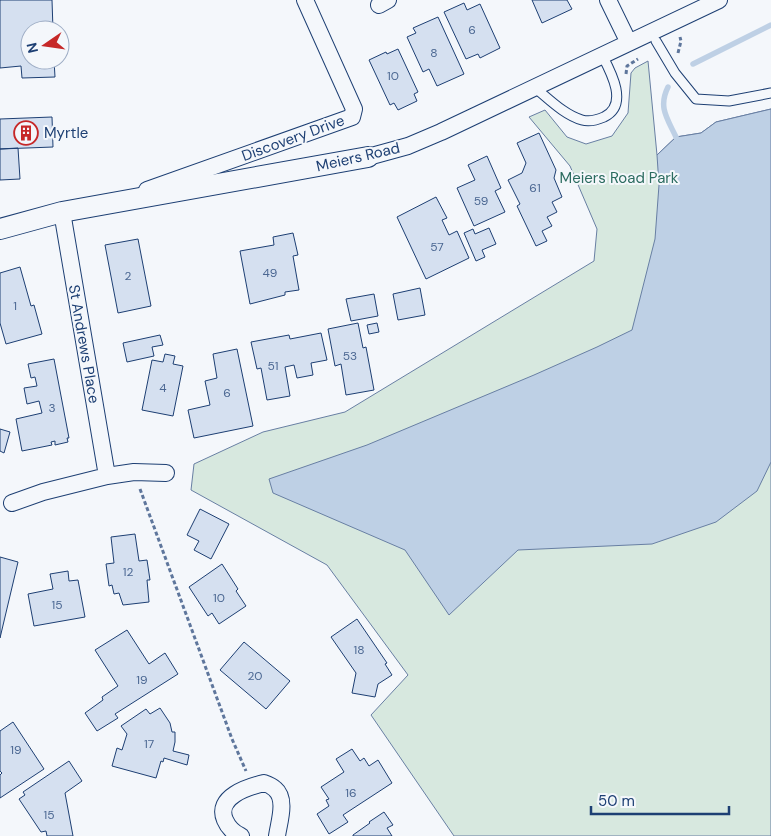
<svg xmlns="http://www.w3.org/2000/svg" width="771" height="836" viewBox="0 0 771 836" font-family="'DM Sans',sans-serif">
<rect width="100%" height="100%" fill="#f4f7fb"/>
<path fill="#d7e8df" stroke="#687fa3" d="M648,61L657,155L676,137L701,133L716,122L771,109V836H454L371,715L408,675L327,565L191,490L194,464L263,432L345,412L594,261L597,229L570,166L529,117L545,110L567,137L586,144L612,136L628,113L631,73L635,68Z"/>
<path fill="#bed0e5" stroke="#687fa3" d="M771,109V462L757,491L716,522L652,544L518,550L449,615L405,550L273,493L269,479L367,445L534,375L597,347L632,330L655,239L659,185L657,155L676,137L701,133L716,122Z"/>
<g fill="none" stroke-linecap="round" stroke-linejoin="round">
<path stroke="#bed0e5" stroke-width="5.5" d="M693,64L771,25
M668,87C658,107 667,118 676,137"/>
</g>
<path fill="#d5e0f0" stroke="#1d3f73" d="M0,0H52L53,30H30V60H54L55,77L22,78L21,66L0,68Z
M532,0H567L572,9L542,23Z
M464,3L467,10L480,4L500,48L480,58L478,54L466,59L444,12Z
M438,17L464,74L437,86L429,69L423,72L407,37L416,33L413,28Z
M398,49L418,92L414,94L417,101L398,110L394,103L390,105L369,60L386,52L387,54Z
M52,117L53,147L0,149V119Z
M539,133L556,170L554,178L562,197L552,202L557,212L547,217L552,226L542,231L547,241L536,246L517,206L520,204L508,180L522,173L526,163L517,143Z
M18,148L20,179L0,180V149Z
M487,156L501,188L495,191L505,212L474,226L457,188L475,180L468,165Z
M436,197L447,218L442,220L449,235L457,231L469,258L426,279L397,217Z
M489,228L496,244L482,250L485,257L476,261L464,233L473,229L475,234Z
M293,233L298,255L293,256L299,290L285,292V295L250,304L240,251L274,245L273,237Z
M138,239L151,306L118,313L105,245Z
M20,267L31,306L34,305L42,334L6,344L0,323V273Z
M420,288L425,315L398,320L393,294Z
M374,294L378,316L351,321L346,299Z
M358,323L363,348L366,347L374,390L346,395L341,364L335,366L328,329Z
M377,323L379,332L369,334L367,325Z
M321,333L327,360L311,363L313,375L297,378L294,365L285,367L290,396L267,400L261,368L257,369L251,342L289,335L290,339Z
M160,335L163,345L152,347L154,356L127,362L123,343Z
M237,349L253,426L194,438L188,410L210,405L205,381L217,378L213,354Z
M165,354L175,356L173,364L183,366L173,416L142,410L152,360L163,362Z
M54,359L69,438H67L68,442L55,445V441L51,442L52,445L22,451L16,419L42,413L39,401L27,404L24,388L37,386L35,377L31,378L28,364Z
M0,429L10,432L4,453L0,451Z
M200,509L229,524L211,559L194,550L199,541L187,535Z
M135,534L139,561L147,560L150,580H147L149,602L123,605L119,593L114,594L112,585L109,586L106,564L114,563L111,537Z
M0,557L18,562L0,638Z
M222,564L238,589L236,591L246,606L219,624L212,613L208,616L189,587Z
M68,571L69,581L78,580L85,617L34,626L28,594L53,589L50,574Z
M357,619L387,663L385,664L392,675L378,684L375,697L352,693L356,673L331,637Z
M127,630L149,664L165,653L178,674L115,714L118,718L97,731L85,713L103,700L102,697L118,686L95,650Z
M244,642L290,681L266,709L220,670Z
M160,708L170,723L172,732H175V742L173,751L189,755L187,765L164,758L163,762L161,761L156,778L112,766L117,748L122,750L127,734L121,726L146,709L150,714Z
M13,722L44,769L0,798V775L2,773L0,771V731Z
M352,749L360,761L364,758L369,766L378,760L392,783L343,815L348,822L329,834L317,814L329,806L326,800L329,799L321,787L344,772L336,759Z
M69,761L82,781L65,793L73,836H47L46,831L41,832L19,799L25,795L23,792Z
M384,812L393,825L387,828L392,836H353V835L370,823L369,822Z"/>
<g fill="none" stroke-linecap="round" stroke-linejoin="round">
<g stroke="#1d3f73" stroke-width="11">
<path id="service" d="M656,41L675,73L696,99L729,101L771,93
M534,87C548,98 564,115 582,120C589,122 597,120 604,117C629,105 611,72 602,55"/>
</g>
<g stroke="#1d3f73" stroke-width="18">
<path id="minor" d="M608,0L628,41
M379,5L388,0
M368,157L408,146L441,132L719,0
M147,190L352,117L354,109L305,0
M62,212L107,476
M12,503L43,492L107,476L134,472L166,473
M241,836C234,833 228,827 225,820C215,797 248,787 264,783C267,784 272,786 275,789C287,799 279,822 277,836"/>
</g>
<g stroke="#1d3f73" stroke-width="22">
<path id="tertiary" d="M0,229L62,212L368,157"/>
</g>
<path stroke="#5e769c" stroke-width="3" stroke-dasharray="4 2.5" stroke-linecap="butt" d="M678,53L681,41L680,37
M626,74L627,66L638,59
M140,489L232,739L246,771"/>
<use href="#service" stroke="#f4f7fb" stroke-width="9"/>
<use href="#minor" stroke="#f4f7fb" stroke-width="16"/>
<use href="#tertiary" stroke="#f4f7fb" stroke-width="20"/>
</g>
<defs>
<g id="building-ring" transform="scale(1.25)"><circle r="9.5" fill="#f4f7fb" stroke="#c62828" stroke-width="1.5"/><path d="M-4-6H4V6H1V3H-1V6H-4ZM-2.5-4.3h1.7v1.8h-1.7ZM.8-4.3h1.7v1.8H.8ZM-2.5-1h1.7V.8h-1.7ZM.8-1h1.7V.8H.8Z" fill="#c62828"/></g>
</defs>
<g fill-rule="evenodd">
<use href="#building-ring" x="26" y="133"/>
</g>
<g text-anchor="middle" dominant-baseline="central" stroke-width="4" stroke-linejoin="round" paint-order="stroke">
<g font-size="12" fill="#4b6792">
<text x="472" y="30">6</text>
<text x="434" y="53">8</text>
<text x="393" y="76">10</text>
<text x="535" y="188">61</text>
<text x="481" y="201">59</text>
<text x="437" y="247">57</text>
<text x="270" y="273">49</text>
<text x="128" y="276">2</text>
<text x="15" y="306">1</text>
<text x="350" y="356">53</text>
<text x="273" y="366">51</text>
<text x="163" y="388">4</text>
<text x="227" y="393">6</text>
<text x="52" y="408">3</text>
<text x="128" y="572">12</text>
<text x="219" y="598">10</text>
<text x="57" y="605">15</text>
<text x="359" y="650">18</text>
<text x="255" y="676">20</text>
<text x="142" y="680">19</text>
<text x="149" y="744">17</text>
<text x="16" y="750">19</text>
<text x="351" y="793">16</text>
<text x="49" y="815">15</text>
</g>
<g font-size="15" fill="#1d3f73" stroke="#f4f7fb" text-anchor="start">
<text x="44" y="133">Myrtle</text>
</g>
<g font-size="15" fill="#1d3f73" stroke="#f4f7fb">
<text transform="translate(293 138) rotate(-20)">Discovery Drive</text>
<text transform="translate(358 157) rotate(-13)">Meiers Road</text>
<text transform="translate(84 344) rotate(80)">St Andrews Place</text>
</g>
<g font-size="15" fill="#2c6c60" stroke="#f4f7fb">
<text x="619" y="178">Meiers Road Park</text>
</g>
</g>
<g transform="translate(45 45) rotate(257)"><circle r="24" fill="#f4f7fb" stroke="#9eadc5"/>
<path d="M0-4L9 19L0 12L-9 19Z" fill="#c62828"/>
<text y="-8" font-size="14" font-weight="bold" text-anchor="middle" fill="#1d3f73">N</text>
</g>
<path d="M591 806v8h138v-8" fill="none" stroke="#1d3f73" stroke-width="2.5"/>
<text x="598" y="806" font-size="15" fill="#1d3f73" stroke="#f4f7fb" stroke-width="4" paint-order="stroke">50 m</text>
</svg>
